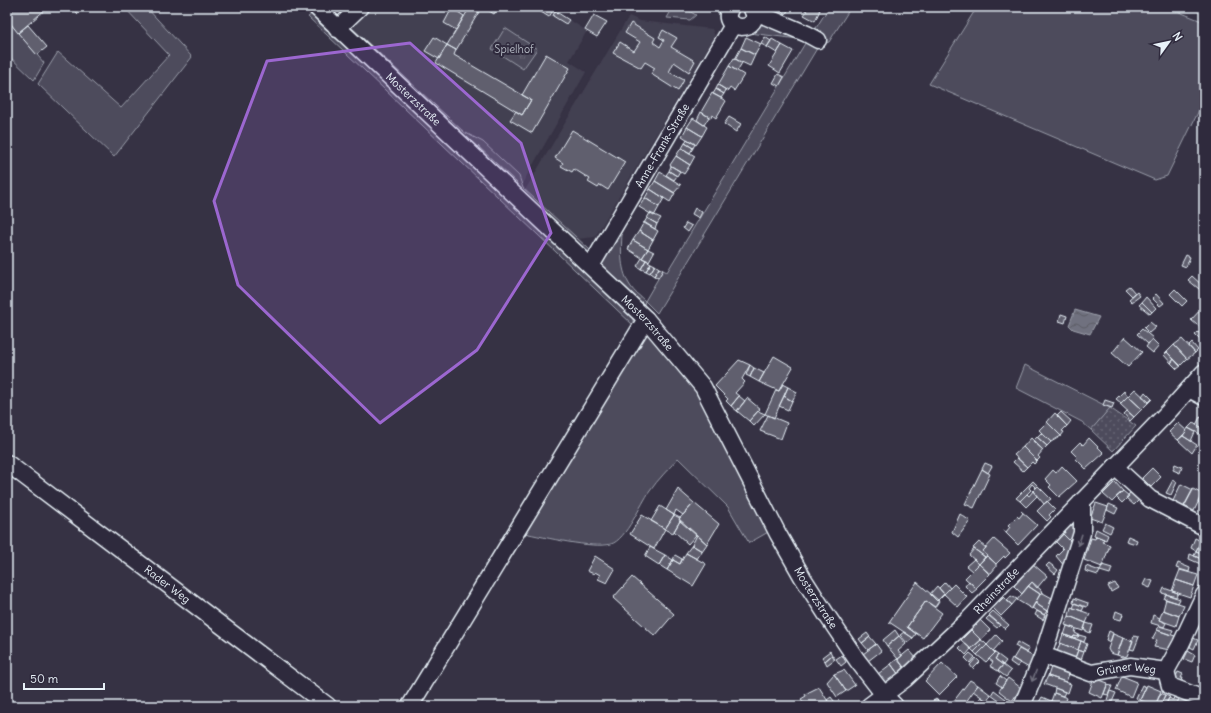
<svg xmlns="http://www.w3.org/2000/svg" width="1211" height="713" viewBox="0 0 1211 713" font-family="Delius,sans-serif">
<defs>
<pattern id="park-tufts" width="24" height="20" patternUnits="userSpaceOnUse"><rect width="24" height="20" fill="#4d4b5c"/><path d="M3 7l-1-3M5 7V3M7 7l1-3M15 17l-1-3M17 17v-4M19 17l1-3" fill="none" stroke="#676574"/></pattern>
<pattern id="garden-dots" width="8" height="8" patternUnits="userSpaceOnUse"><rect width="8" height="8" fill="#4d4b5c"/><path d="M2 2h.1M6 6h.1" fill="none" stroke="#676574" stroke-width="1.8" stroke-linecap="round"/></pattern>
<pattern id="water-waves" width="16" height="10" patternUnits="userSpaceOnUse"><rect width="16" height="10" fill="#70717f"/><path d="M0 5q4-4 8 0t8 0" fill="none" stroke="#5b5c64"/></pattern>
</defs>
<rect width="100%" height="100%" fill="#363244"/>
<filter id="ink" filterUnits="userSpaceOnUse"><feTurbulence type="fractalNoise" baseFrequency=".025" numOctaves="2"/><feDisplacementMap in="SourceGraphic" scale="8" xChannelSelector="R" yChannelSelector="G"/><feConvolveMatrix kernelMatrix="1 2 1 2 8 2 1 2 1" color-interpolation-filters="sRGB"/></filter>
<g filter="url(#ink)">
<path fill="#433f51" d="M370,7H555L554,10L587,31L569,61L586,72L522,184L519,176L464,132L350,26Z
M629,16L640,21L712,29L715,36L595,237L577,239L525,190Z"/>
<path fill="#4d4b5c" stroke="#9a9eaa" d="M124,7H146L192,57L114,157L38,84L58,52L121,108L169,55Z
M684,7H691L689,11L696,15L690,20L667,18L671,11Z
M829,7H851L829,42L819,45L657,313L645,301L643,307L512,188L517,183L478,146L473,152L350,33V26L464,132L483,142L519,176L523,188L603,262L622,234C621,252 620,271 631,287C634,292 640,296 645,301L663,270L667,272L807,40L741,32L756,19L813,33Z
M977,7H1167L1204,22V100L1167,176L1155,180L929,84Z
M312,14L319,23L432,125L633,314V325L308,17Z
M7,19L44,63L34,80L7,54Z
M648,329L669,352L704,402L770,531L749,543L728,507L678,458C669,469 658,479 650,491C641,503 626,540 611,544C592,549 544,537 524,533Z
M1025,365L1110,408L1091,430L1082,422L1016,388Z"/>
<path fill="url(#park-tufts)" stroke="#9a9eaa" d="M505,28L537,49L523,69L492,49Z"/>
<path fill="url(#garden-dots)" stroke="#9a9eaa" d="M1110,408L1136,426L1113,451L1091,430Z"/>
<path fill="url(#water-waves)" stroke="#a0a4af" d="M1075,310L1099,317L1090,334L1073,329L1069,325Z"/>
<path fill="#605e6e" stroke="#e8f1f8" d="M7,7H45L46,9L18,33L7,19Z
M72,7H85L78,14Z
M470,7H482L456,50L447,45Z
M483,7H499L494,14Z
M533,7H555L549,17Z
M783,7L789,8L786,14L780,11Z
M804,7H815L820,10L815,21L804,15L807,11L803,9Z
M452,8L464,16L456,30L444,23Z
M555,11L569,20L566,24L553,16Z
M594,15L607,22L597,37L585,30Z
M631,23L655,38L653,42L660,47L664,40L659,37L663,30L677,38L671,47L695,61L689,72L674,62L669,72L684,80L678,91L651,74L655,68L645,62L641,68L613,53L620,42L634,51L640,42L625,33Z
M28,25L47,47L37,55L18,33Z
M434,37L447,45L439,59L425,51Z
M746,37L761,44L755,55L741,48Z
M765,37L771,41L767,47L761,44Z
M772,39L782,45L777,53L767,47Z
M447,45L456,50L454,55L531,100L522,115L436,63Z
M782,45L793,51L780,73L769,66Z
M741,48L755,55L750,66L735,59Z
M546,54L570,68L532,133L510,120L516,111L522,115L531,100L522,95Z
M734,58L742,63L737,71L729,66Z
M729,66L744,75L734,91L730,88L728,91L718,85Z
M778,74L784,77L779,86L773,83Z
M718,85L726,90L724,94L716,89Z
M716,89L724,94L721,98L713,94Z
M712,93L726,101L716,118L712,115L711,118L701,112Z
M701,112L709,117L704,125L697,120Z
M729,117L741,124L736,132L724,124Z
M693,118L707,127L702,136L687,127Z
M687,127L702,136L696,145L682,136Z
M572,130L625,162L608,190L600,185L598,188L588,182L590,179L574,169L572,172L561,166L563,163L555,158Z
M687,139L695,144L693,148L685,143Z
M685,143L693,148L690,153L682,148Z
M681,148L695,156L690,165L676,156Z
M676,156L690,165L684,174L670,165Z
M671,166L680,171L677,176L669,171Z
M669,171L677,176L674,180L666,175Z
M660,172L681,185L674,193L655,181Z
M655,181L675,193L670,202L650,189Z
M650,189L664,198L659,207L645,198Z
M645,198L659,207L654,216L639,207Z
M695,208L702,212L699,218L692,214Z
M650,213L661,218L657,224L647,218Z
M647,218L657,224L655,229L644,223Z
M644,222L658,231L653,240L639,231Z
M686,223L692,226L688,232L683,228Z
M639,231L653,240L648,249L633,240Z
M633,240L648,249L642,258L628,249Z
M648,249L654,252L649,261L642,258Z
M1186,255L1190,257L1186,267L1181,265Z
M642,258L646,260L641,269L637,266Z
M646,260L651,263L646,271L641,269Z
M651,263L655,265L650,273L646,271Z
M655,265L659,268L654,276L650,273Z
M659,268L663,270L658,278L654,276Z
M1192,276L1204,287V293L1188,280Z
M1129,286L1135,293L1132,296L1125,289Z
M1175,289L1187,301L1182,306L1170,294Z
M1137,292L1140,296L1132,302L1129,299Z
M1156,294L1164,303L1160,306L1152,298Z
M1146,297L1156,308L1152,312L1142,302Z
M1142,302L1152,312L1150,314L1139,305Z
M1202,308L1204,310L1203,330L1191,320Z
M1061,314L1067,316L1065,323L1059,321Z
M1150,322L1156,327L1149,333L1144,328Z
M1142,329L1153,338L1148,344L1137,334Z
M1198,332L1204,337L1202,342L1195,335Z
M1125,337L1142,352L1128,367L1112,353Z
M1152,339L1159,346L1153,353L1146,347Z
M1182,339L1195,353L1187,359L1174,345Z
M1192,343L1198,350L1195,353L1189,346Z
M1174,345L1187,359L1180,366L1167,352Z
M1167,352L1174,359L1171,363L1164,355Z
M774,356L793,367L779,391L759,382Z
M1174,359L1181,366L1177,369L1171,363Z
M739,360L750,365L742,379L745,382L735,393L739,396L731,406L726,401L728,399L715,386Z
M750,365L754,368L750,377L746,375Z
M754,368L764,373L759,382L750,377Z
M782,384L788,387L774,418L765,414L776,390L779,391Z
M788,387L797,392L792,401L784,396Z
M1135,389L1149,402L1142,409L1128,396Z
M1124,391L1128,396L1121,403L1116,399Z
M1145,392L1152,399L1148,403L1142,396Z
M739,396L745,401L737,411L731,406Z
M784,396L792,401L788,410L779,406Z
M1128,396L1142,409L1134,417L1120,404Z
M747,398L760,409L749,421L737,411Z
M1105,400L1114,403L1112,408L1103,405Z
M758,411L765,414L754,426L749,421Z
M1127,411L1134,417L1130,421L1124,414Z
M1061,412L1071,421L1067,426L1057,416Z
M1055,413L1067,426L1062,431L1064,432L1061,436L1047,422Z
M768,415L787,423L781,439L760,431Z
M1200,417L1204,419L1201,427L1196,425Z
M1047,422L1061,436L1051,442L1039,430Z
M1178,423L1187,431L1178,440L1169,432Z
M1193,423L1204,429V436L1188,428Z
M1188,428L1195,432L1191,441L1183,436Z
M1041,433L1051,442L1047,446L1037,437Z
M1183,436L1197,445L1192,453L1178,440Z
M1037,437L1047,446L1043,450L1033,441Z
M1031,438L1043,450L1038,456L1040,458L1037,461L1023,447Z
M1089,438L1104,453L1086,469L1076,459L1077,457L1071,451L1080,442L1083,445Z
M1023,447L1037,461L1034,464L1032,462L1027,467L1014,455Z
M1017,458L1027,467L1023,471L1013,462Z
M985,463L992,466L988,473L982,469Z
M1175,464L1182,467L1180,473L1173,470Z
M1062,466L1077,481L1059,497L1049,487L1051,485L1045,479L1053,470L1056,473Z
M1152,468L1161,477L1151,487L1142,478Z
M982,469L990,474L974,508L965,504Z
M1173,480L1177,482L1171,495L1166,493Z
M1033,481L1038,486L1036,488L1032,484L1029,488L1031,490L1020,501L1016,498Z
M1115,482L1123,491L1112,502L1103,494Z
M1181,484L1193,490L1184,507L1173,501Z
M1038,486L1051,499L1044,504L1033,491Z
M678,489L694,503L683,515L676,510L674,515L666,510Z
M1193,489L1202,494L1194,511L1184,506Z
M1132,490L1141,498L1134,505L1126,498Z
M1204,490V501L1202,505L1198,502Z
M1033,491L1037,496L1026,507L1020,501L1027,494L1029,496Z
M1123,491L1129,496L1122,503L1116,497Z
M1047,501L1055,509L1049,515L1051,517L1047,521L1037,511Z
M694,503L719,524L707,544L679,519Z
M1096,503L1108,507L1102,522L1090,518Z
M1109,504L1118,508L1115,514L1107,510Z
M660,506L674,515L665,529L651,521Z
M1021,511L1037,525L1018,545L1003,530L1006,532L1010,527L1008,525L1017,516L1019,518L1023,513Z
M960,514L970,521L958,537L952,532Z
M642,515L665,529L654,549L630,534Z
M674,515L680,518L679,519L680,521L673,533L665,529Z
M680,521L696,535L688,544L674,531Z
M1105,523L1113,527L1110,533L1102,529Z
M1072,524L1079,531L1073,544L1063,534Z
M1096,529L1108,535L1106,540L1094,535Z
M1063,534L1073,544L1065,567L1056,556L1063,549L1055,541Z
M697,535L707,544L702,551L692,545Z
M1096,536L1104,539L1102,542L1110,545L1102,567L1084,560L1091,538L1095,539Z
M1128,536L1137,540L1136,544L1126,541Z
M1195,538L1201,541L1196,551L1191,548Z
M994,539L1010,553L1005,558L1004,556L996,564L983,551Z
M1201,541L1204,542V554L1196,551Z
M979,542L986,548L983,551L987,556L985,557L973,548Z
M692,545L702,551L697,559L686,553Z
M650,547L665,555L659,565L645,556Z
M974,549L985,557L979,564L969,555Z
M1196,551L1204,554V560L1194,556Z
M686,553L706,564L693,586L667,570L673,560L680,564Z
M1190,554L1204,560L1203,565L1189,559Z
M665,555L673,560L667,570L659,565Z
M675,555L682,559L680,564L673,560Z
M595,556L615,569L607,583L598,579L600,575L595,572L594,574L587,571Z
M987,556L996,564V567L991,573H988L979,564Z
M974,559L979,564L972,571L966,566Z
M1049,563L1058,570L1055,574L1046,566Z
M1178,563L1190,568L1189,572L1176,568Z
M979,564L990,574L976,588L965,578Z
M1033,564L1047,576L1037,588L1032,582L1022,594L1014,586Z
M1102,565L1112,568L1110,574L1100,571Z
M1086,566L1100,571L1098,575L1085,571Z
M1180,570L1198,575L1194,586L1176,580Z
M632,577L674,614L655,636L613,598Z
M1146,579L1153,581L1150,588L1143,585Z
M1176,580L1194,586L1190,597L1172,591Z
M969,581L977,589L972,593L965,586Z
M917,582L939,601L935,607L926,601L907,627L916,634L913,638L889,622Z
M945,582L950,588L944,594L939,588Z
M1032,582L1041,590L1042,593L1040,594L1028,586Z
M1115,583L1118,588L1111,592L1108,586Z
M954,584L967,597L958,607L944,594Z
M937,586L944,594L937,601L930,594Z
M1028,586L1040,594L1032,609L1017,600Z
M1164,588L1178,593L1176,597L1162,593Z
M1043,593L1052,598L1047,611L1035,603L1041,593Z
M1166,594L1180,599L1178,603L1164,599Z
M1011,596L1017,599L1012,605L1007,601Z
M1004,597L1012,605L1001,616L993,608Z
M1074,598L1088,603L1087,607L1073,603Z
M1166,599L1184,605L1179,616L1163,610Z
M926,601L942,613L923,638L907,627Z
M1035,603L1047,611L1044,615L1032,608Z
M1075,603L1084,607L1082,611L1073,608Z
M1071,607L1090,614L1086,623L1069,616Z
M1163,610L1179,616L1176,626L1159,620Z
M993,611L1009,625L1005,629L989,615Z
M1037,611L1045,615L1043,620L1035,615Z
M1116,611L1123,614L1121,620L1114,618Z
M1153,615L1160,618L1159,620L1166,623L1164,627L1151,623Z
M989,616L1000,625L997,628L986,619Z
M1069,616L1086,623L1083,631L1065,625Z
M980,620L990,630L981,640L971,630Z
M1086,623L1093,625L1090,633L1084,630Z
M1067,626L1076,629L1075,633L1079,635L1078,637L1074,636L1073,638L1064,635Z
M1159,626L1173,630L1171,635L1157,630Z
M895,630L899,636L887,646L883,640Z
M971,630L981,640L971,649L961,640Z
M1157,630L1175,636L1170,650L1154,647L1157,640L1152,639Z
M1109,631L1113,633L1110,642L1106,640Z
M904,632L913,638L907,643L900,635Z
M867,633L870,637L862,643L859,639Z
M1063,634L1081,641L1078,650L1060,643Z
M1113,634L1123,638L1117,655L1110,653L1108,649Z
M996,635L1002,641L993,651L987,645Z
M1079,635L1086,637L1084,642L1073,638L1074,636L1078,637Z
M899,636L906,644L898,651L902,656L898,659L887,646Z
M1134,636L1139,637L1134,650L1130,649Z
M870,637L876,644L868,650L862,643Z
M1123,638L1133,641L1127,656L1123,657L1117,655Z
M1193,638L1198,640L1194,649L1190,647Z
M981,640L984,642L974,652L971,649Z
M1081,641L1087,644L1084,652L1078,650Z
M984,642L987,645L977,655L974,652Z
M1017,642L1029,649L1027,653L1015,646Z
M964,643L971,649L966,655L959,648Z
M1060,643L1078,650L1075,658L1057,652Z
M876,644L881,651L868,661L863,654Z
M987,645L995,653L986,662L977,655Z
M1019,649L1036,658L1031,669L1013,659Z
M909,650L918,660L906,670L898,659Z
M1078,650L1084,652L1081,660L1075,658Z
M830,651L832,655L825,661L822,657Z
M1188,651L1195,655L1192,662L1184,659Z
M970,653L975,657L970,663L965,658Z
M995,653L998,655L995,659L1003,665L998,671L990,666L993,662L989,659Z
M832,655L835,659L827,665L825,661Z
M842,655L846,662L841,666L836,659Z
M998,655L1006,661L1003,665L995,659Z
M976,658L980,662L973,669L970,665Z
M1012,658L1020,663L1017,667L1010,662Z
M897,659L906,670L899,675L891,664Z
M942,663L957,677L939,695L925,681Z
M891,664L899,675L886,685L878,674Z
M1003,665L1011,671L1006,677L998,671Z
M1051,667L1069,674L1066,682L1048,676Z
M844,670L855,685L846,691L834,674Z
M1178,672L1183,674L1181,678H1183L1180,686L1173,683Z
M834,674L846,691L837,697L827,682Z
M1000,676L1006,681L1002,687L996,683Z
M1048,676L1071,684L1068,693L1044,684Z
M1122,676L1137,682L1131,697L1116,690Z
M1008,678L1021,688L1012,701L999,691Z
M1094,678L1108,683L1102,698L1089,692Z
M970,680L978,685L963,706H958L953,702Z
M978,685L991,695L987,701L973,691Z
M1107,685L1112,686L1108,695L1104,694Z
M1142,685L1146,687L1140,700L1136,698Z
M1147,685L1161,691L1155,706L1140,700Z
M819,687L829,703L825,706H806L801,699L806,696L805,694Z
M1055,688L1065,692L1063,696L1054,693Z
M994,690L1006,699L1002,703L991,695Z
M1110,691L1116,693L1112,702L1107,700Z
M1054,693L1067,698L1064,706L1051,701Z
M1161,693L1165,695L1160,706H1155Z
M1165,695L1170,697L1169,698L1165,706H1160Z
M831,697L837,705L835,706H831L827,700Z
M981,697L988,702L985,706H974Z
M1042,697L1060,705V706H1037Z
M1174,697L1179,699L1176,706H1165L1169,698L1173,700Z
M936,699L944,706H935L932,702Z"/>
<g fill="none" stroke-linecap="round" stroke-linejoin="round">
<g stroke="#e8f1f8" stroke-width="19">
<g id="minor">
<path id="s1" d="M316,7L646,319L703,387L778,534L803,578L826,614L857,660L884,695L895,706"/>
<path d="M731,7C715,33 767,34 751,7"/>
<path d="M753,11L807,34L818,40"/>
<path d="M337,29L360,7"/>
<path id="s2" d="M591,266L733,25"/>
<path d="M1189,389L1204,397"/>
<path id="s3" d="M7,463L328,706"/>
<path d="M1115,467L1150,499L1204,527"/>
<path id="s4" d="M1043,655L1091,673L1130,666L1166,671L1181,644L1204,595"/>
<path d="M1166,671L1170,686L1204,699"/>
<path d="M410,706L646,319"/>
<path id="s5" d="M869,706L905,679L969,619L1170,410L1204,372"/>
<path d="M1022,706L1043,655L1082,533V501"/>
</g>
</g>
<use href="#minor" stroke="#2f2a3d" stroke-width="16"/>
</g>
<defs><path id="oneway-shaft" d="M-6 0H5M1.5-3L5.5 0L1.5 3" fill="none" stroke-width="1.6" stroke-linecap="round" stroke-linejoin="round"/></defs>
<g stroke="#70707e">
<use href="#oneway-shaft" transform="translate(1080 540) rotate(108)"/>
<use href="#oneway-shaft" transform="translate(1034 676) rotate(112)"/>
</g>
</g>
<path fill="#9c67d0" fill-opacity="0.2" stroke="#9c67d0" stroke-width="3" stroke-linejoin="round" d="M410,43L521,143L551,233L477,350L380,423L238,285L214,201L267,61Z"/>
<g text-anchor="middle" dominant-baseline="central" stroke-width="4" stroke-linejoin="round" paint-order="stroke">
<g font-size="11" fill="#b2b7c1" stroke="#2f2a3d">
<text x="514" y="49">Spielhof</text>
</g>
<g font-size="11" fill="#e8f1f8" stroke="#2f2a3d">
<text stroke="none"><textPath href="#s1" startOffset="134">Mosterzstraße</textPath></text>
<text stroke="none"><textPath href="#s2" startOffset="140">Anne-Frank-Straße</textPath></text>
<text stroke="none"><textPath href="#s1" startOffset="458">Mosterzstraße</textPath></text>
<text stroke="none"><textPath href="#s3" startOffset="201">Rader Weg</textPath></text>
<text stroke="none"><textPath href="#s5" startOffset="172">Rheinstraße</textPath></text>
<text stroke="none"><textPath href="#s1" startOffset="782">Mosterzstraße</textPath></text>
<text stroke="none"><textPath href="#s4" startOffset="87">Grüner Weg</textPath></text>
</g>
</g>
<rect width="1211" height="713" fill="none" stroke="#2f2a3d" stroke-width="24"/>
<rect x="12" y="12" width="1187" height="689" fill="none" stroke="#e8f1f8" stroke-width="1.5" filter="url(#ink)"/>
<g transform="translate(1169 42) rotate(57)" stroke="#2f2a3d" stroke-width="3" paint-order="stroke">
<path d="M0-3L7 15L0 10L-7 15Z" fill="#e8f1f8"/>
<text y="-6" font-size="11" font-weight="bold" text-anchor="middle" fill="#e8f1f8">N</text>
</g>
<path d="M24 683v6h80v-6" fill="none" stroke="#e8f1f8" stroke-width="2"/>
<text x="30" y="683" font-size="12" fill="#e8f1f8" stroke="#2f2a3d" stroke-width="3" paint-order="stroke">50 m</text>
</svg>
